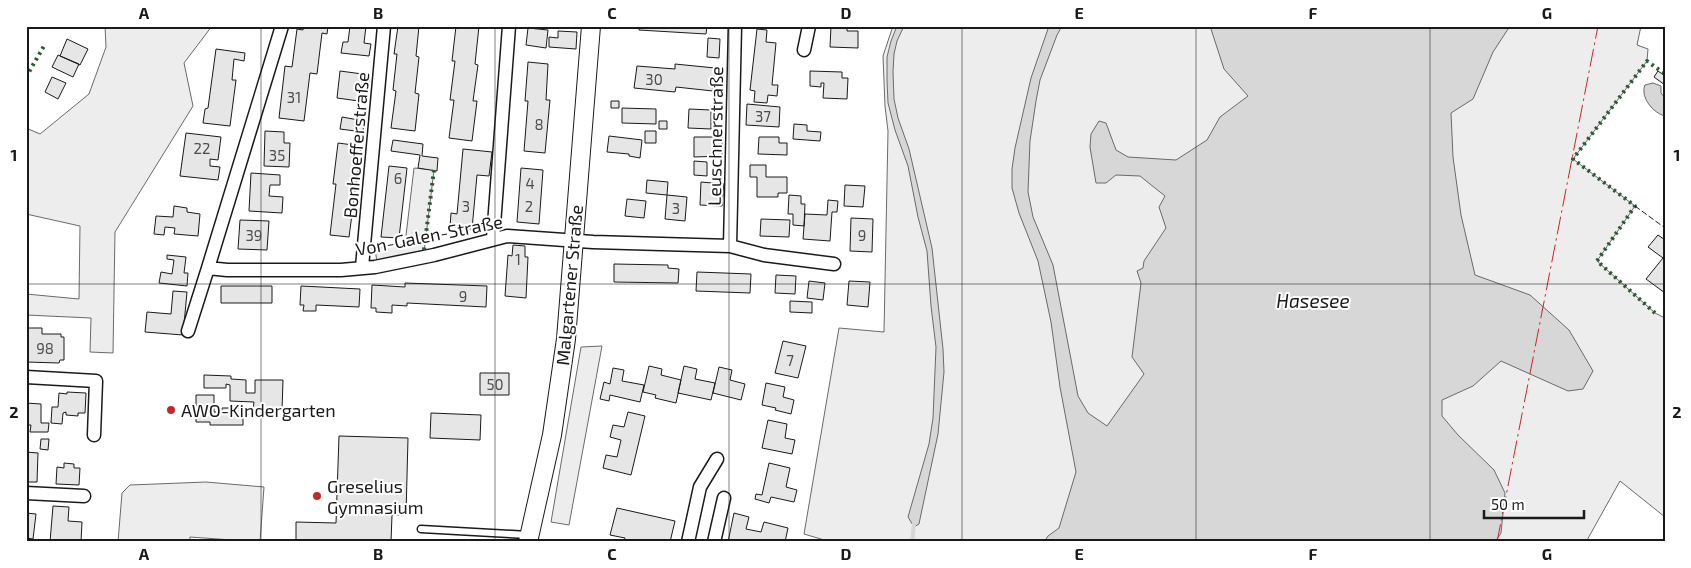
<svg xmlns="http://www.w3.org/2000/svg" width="1691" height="568" viewBox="0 0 1691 568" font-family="'Exo 2',sans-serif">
<rect width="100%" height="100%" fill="#fff"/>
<path fill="#ededed" stroke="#6a6a6a" d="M105,26H212L184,63L193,106L115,232L113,353L90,352L91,318L26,315V294L79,299L80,226L26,214V128L40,134L89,94L106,47Z
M893,26H1641L1637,45L1648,49L1647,61L1573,159L1635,206L1597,261L1655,313L1665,318V517L1620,481L1586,542H831L804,534L839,328L884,332L888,131L885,106L883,56Z
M414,168L434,170L424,252L377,262L375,249L405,244Z
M602,346L569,525L551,522L581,347Z
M206,482L264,487L260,542L190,537V542H118L122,493L130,485Z"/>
<path fill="#d7d7d7" stroke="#6a6a6a" d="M897,26H904L897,41L894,54L893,72L894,99L898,118L909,149L932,248L943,349L944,372L938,434L920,519L919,524L914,527L908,517L929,444L933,418L936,347L931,306L927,251L918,217L908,166L895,130L888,103L887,81V57L891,41Z
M1049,26H1062L1057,35L1040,80L1036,101L1030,141L1028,192L1033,217L1053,265L1078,396L1088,413L1107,426L1144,374L1132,357L1141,283L1137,271L1143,268L1144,261L1166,228L1159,207L1165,196L1140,176L1116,175L1106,183H1096L1090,147L1091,134L1099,121L1106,123L1116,150L1128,157L1176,160L1207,140L1220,117L1248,96L1224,69L1210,26H1510L1493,52L1473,99L1451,113L1453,157L1461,215L1475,275L1530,295L1569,330L1593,371L1583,389L1568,391L1501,361L1473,386L1442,400V416L1458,435L1494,470L1505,493L1501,533L1495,542H1044L1048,536L1059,528L1076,472L1060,387L1051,322L1038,261L1019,213L1012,188V169L1015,148L1031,78Z
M1653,83L1661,86V93L1665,98V116C1653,113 1640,97 1645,85Z"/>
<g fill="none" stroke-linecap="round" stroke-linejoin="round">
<path stroke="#d7d7d7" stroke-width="4" d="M912,542L914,524"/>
</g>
<path fill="#e6e6e6" stroke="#1a1a1a" d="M304,26H328L327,34L322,33L317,74L310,73L304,121L279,118L285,66L292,67L297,29L303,30Z
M350,26H366L364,43L371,44L369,56L341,53L343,42H348Z
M398,26H419L416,56L419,57L415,93L419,94L415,131L391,128L396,91L393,90L397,54H394Z
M456,26H479L475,64L478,65L473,101H477L472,141L449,138L454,100H450L455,61H452Z
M639,26H707L706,34L639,30Z
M831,26H847V31H858V48L830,47Z
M528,28L548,30L546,48L526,45Z
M757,29L767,30L766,42L776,43L772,85H778L777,96L768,95L767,103L754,102L755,91L750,90Z
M558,31L577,32L576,49L549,47V37L558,38Z
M708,38L720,39L719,58L707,57Z
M67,39L88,49L80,65L60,56Z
M216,49L245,53L244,61L234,59L232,80H236L230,126L203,123L205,109L208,108Z
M58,55L79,64L73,77L52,67Z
M528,62L548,64L546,100H550L545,153L524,151L528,101H525Z
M675,64L715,68L713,91L676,87L675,92L634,88L637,66L675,69Z
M340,71L370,75L366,102L337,98Z
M810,71L842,72V78H848L847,99L823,98L824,83H821V87L810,86Z
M1658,71L1665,76V85L1654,77Z
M52,77L66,83L58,99L45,92Z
M611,101H619V108H611Z
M747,104L780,107L779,127L746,125Z
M622,108L656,109V124L622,123Z
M689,109L711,110V129L688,128Z
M342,117L364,121L363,132L340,129Z
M659,121H667V129H659Z
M794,124L807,125V131L821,132L820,141L793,139Z
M265,131L284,132V143H290L289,167L264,166Z
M645,131H656V143H645Z
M186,133L221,137L218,160L210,159V166L220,167L218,180L180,176Z
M609,136L642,140L640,158L629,156V154L607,152Z
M694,137H722V156L694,157Z
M759,137H779V143H787V155L758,154Z
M393,140L423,144L422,156L438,158L437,171L418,168L420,155L391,151Z
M338,143L361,146L349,237L330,235L336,184H333Z
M463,149L492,152L489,176L477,175L472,229L450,227L451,213L457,214Z
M694,161L707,162V176L694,175Z
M750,165H766V177H787V193H778V197H757V177H750Z
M389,166L407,168L399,238L381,237Z
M521,168L543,170L539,224L517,222Z
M251,173L280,175V185H270L269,196L283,197L282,213L249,211Z
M647,180L668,182L667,195L646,193Z
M701,182L724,184L722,206L700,205Z
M845,185L865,186L863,207L844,206Z
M667,195L687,197L685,221L665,219Z
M789,195L801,196V204H805L804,226L793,225V214H788Z
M627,199L646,201L644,218L625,216Z
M828,200L838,201L837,212H832L830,241L803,239L805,214L827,215Z
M174,206L187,208V212L200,214L198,236L174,234L175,228L165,227L164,235L154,234L156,216L173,217Z
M851,218L873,219L872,252L850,251Z
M761,219L790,220L789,237L760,236Z
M240,220L269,221L267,250L238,249Z
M1658,235L1665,240V293L1646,279L1663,258L1648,247Z
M513,245L525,246V257H528L526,298L505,296L508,255L512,256Z
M167,255L186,257L184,273H188L187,286L159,283L161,272L172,274L174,260L167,259Z
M614,264L668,265V268L679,269L678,283L614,282Z
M697,272L751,274L750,293L696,291Z
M776,275L796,276L795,294L775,293Z
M809,281L825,283L823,300L807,298Z
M849,281L870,282L868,307L847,305Z
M405,283L487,286L486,307L407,303V306L392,305V313L376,312V308H371L372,285L405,287Z
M221,286H272V303H221Z
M301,286L360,289L359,307L316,305V311H303L304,305H300Z
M173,291L187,292L183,335L145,332L147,312L171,314Z
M790,301L812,302V313L790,312Z
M26,328H42V334H61V337H64V360H60L59,363L26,362Z
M783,341L806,346L798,378L775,373Z
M649,366L662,369L661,375L681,380L676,403L655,398L656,395L643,392Z
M684,366L697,369L695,379L715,383L711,400L678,393Z
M719,367L732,370L730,380L745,384L741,400L713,393Z
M613,368L624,370L622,381L644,385L640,402L610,395L609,401L600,399L604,382L610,384Z
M480,373H509V395H480Z
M204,375L231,376V379L246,380V393H255V380H283L282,410H253L254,402L230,401V385L226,384V388H204Z
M766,383L785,387L783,397L794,400L791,414L775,410L776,408L762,405Z
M67,392L86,393L85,413H78V416L66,415V412L63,413L62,424L51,423L52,407H58L59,393L67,394Z
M196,395H214V412H222V408H243V425H210V422H196Z
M26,403L41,404V423H49L48,432H30L31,425H26Z
M628,412L645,416L631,475L603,468L606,455L617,457L621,440L610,437L613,425L624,427Z
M431,413L481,415L480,440L430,438Z
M768,420L787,424L785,438L795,440L792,454L762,448Z
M339,436L408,438L406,515H392L391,542H296V522L336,523Z
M41,439H49L48,450L40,449Z
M26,452L38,453L37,482H26Z
M64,463L74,464V468H80L79,485L56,484L57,467L64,468Z
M769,463L790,468L786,487L797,490L794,502L771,497L769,503L755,499L756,494L762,495Z
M53,506L69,507L68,521L82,522L81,542H50Z
M617,508L675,521L670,542H639L632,540V542H624L625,538L610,535Z
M26,513L36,514L33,539L26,538Z
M734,513L749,517L746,529L761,532L764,522L788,528L785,542H728Z"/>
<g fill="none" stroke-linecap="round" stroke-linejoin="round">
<g stroke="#1a1a1a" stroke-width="9">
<path id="lane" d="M421,529L528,535"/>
</g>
<g stroke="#1a1a1a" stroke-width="15">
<path id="street" d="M804,50L809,26
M493,238L509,26
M730,246L735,26
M362,267L384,26
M208,268L282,26
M188,331L208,268L227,270H341L375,267L434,255L507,236L593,242L730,246L764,255L834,264
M26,377L96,381L94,435
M26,493L84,496
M688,542L700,487L717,459
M714,542L724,498"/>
</g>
<g stroke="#1a1a1a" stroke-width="20">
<path id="secondary" d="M528,542L552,435L566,339L591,26"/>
</g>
<use href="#lane" stroke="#fff" stroke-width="6"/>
<use href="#street" stroke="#fff" stroke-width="12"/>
<use href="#secondary" stroke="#fff" stroke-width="18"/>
<path stroke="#2b5a34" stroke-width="4" stroke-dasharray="2.5 4" stroke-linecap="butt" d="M26,77L44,46
M424,250L434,170
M1655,313L1597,261L1635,206L1573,159L1647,61L1665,74"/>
<path stroke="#1a1a1a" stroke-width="1" stroke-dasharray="6 2.5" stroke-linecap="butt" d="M1635,206L1665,228"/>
<path stroke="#c62828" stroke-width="1" stroke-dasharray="18 4 2.5 4" stroke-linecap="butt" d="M1497,542L1598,26"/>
</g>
<path fill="none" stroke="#1a1a1a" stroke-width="1" stroke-opacity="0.55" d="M261,26V542M495,26V542M729,26V542M962,26V542M1196,26V542M1430,26V542M26,284H1665"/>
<g fill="#c62828" stroke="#fff" stroke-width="2">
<circle cx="171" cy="410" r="5"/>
<circle cx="317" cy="496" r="5"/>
</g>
<g text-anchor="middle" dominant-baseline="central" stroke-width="4" stroke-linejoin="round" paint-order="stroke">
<g font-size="15" fill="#4d4d4d">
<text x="654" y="79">30</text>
<text x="294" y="97">31</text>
<text x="763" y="116">37</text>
<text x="539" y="124">8</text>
<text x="202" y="148">22</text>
<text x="277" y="155">35</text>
<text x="398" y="178">6</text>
<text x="530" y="183">4</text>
<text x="466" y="206">3</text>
<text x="529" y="206">2</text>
<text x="676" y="208">3</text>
<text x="254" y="235">39</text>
<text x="862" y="235">9</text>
<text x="518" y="259">1</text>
<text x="463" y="296">9</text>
<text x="45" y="348">98</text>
<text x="790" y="360">7</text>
<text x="495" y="384">50</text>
</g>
<g font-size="18" fill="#1a1a1a" stroke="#fff">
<text transform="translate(715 136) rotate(-89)">Leuschnerstraße</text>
<text transform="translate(356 145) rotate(-85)">Bonhoefferstraße</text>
<text transform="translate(429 235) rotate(-11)">Von-Galen-Straße</text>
<text transform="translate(569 285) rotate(-85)">Malgartener Straße</text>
</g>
<g font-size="18" fill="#1a1a1a" stroke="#fff" text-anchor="start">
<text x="181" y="410">AWO-Kindergarten</text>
<text x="327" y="486">Greselius<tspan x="327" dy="21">Gymnasium</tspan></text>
</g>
<g font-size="19" font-style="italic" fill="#1a1a1a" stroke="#fff">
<text x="1313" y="300">Hasesee</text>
</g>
</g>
<rect width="1691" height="568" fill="none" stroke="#ffffff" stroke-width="55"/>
<path d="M1484 510v8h100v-8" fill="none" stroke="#1a1a1a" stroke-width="2.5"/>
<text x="1491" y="510" font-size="15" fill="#1a1a1a" stroke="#ffffff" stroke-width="4" paint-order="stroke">50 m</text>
<rect x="28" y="28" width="1636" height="512" fill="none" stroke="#1a1a1a" stroke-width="2"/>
<g font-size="16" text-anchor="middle" font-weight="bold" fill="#1a1a1a">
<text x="144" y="19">A</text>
<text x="378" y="19">B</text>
<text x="612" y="19">C</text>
<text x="846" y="19">D</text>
<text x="1079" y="19">E</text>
<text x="1313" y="19">F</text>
<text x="1547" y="19">G</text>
<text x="14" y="161">1</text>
<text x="1677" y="161">1</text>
<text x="14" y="418">2</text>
<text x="1677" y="418">2</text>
<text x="144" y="560">A</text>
<text x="378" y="560">B</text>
<text x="612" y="560">C</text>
<text x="846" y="560">D</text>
<text x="1079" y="560">E</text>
<text x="1313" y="560">F</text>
<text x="1547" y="560">G</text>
</g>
</svg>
